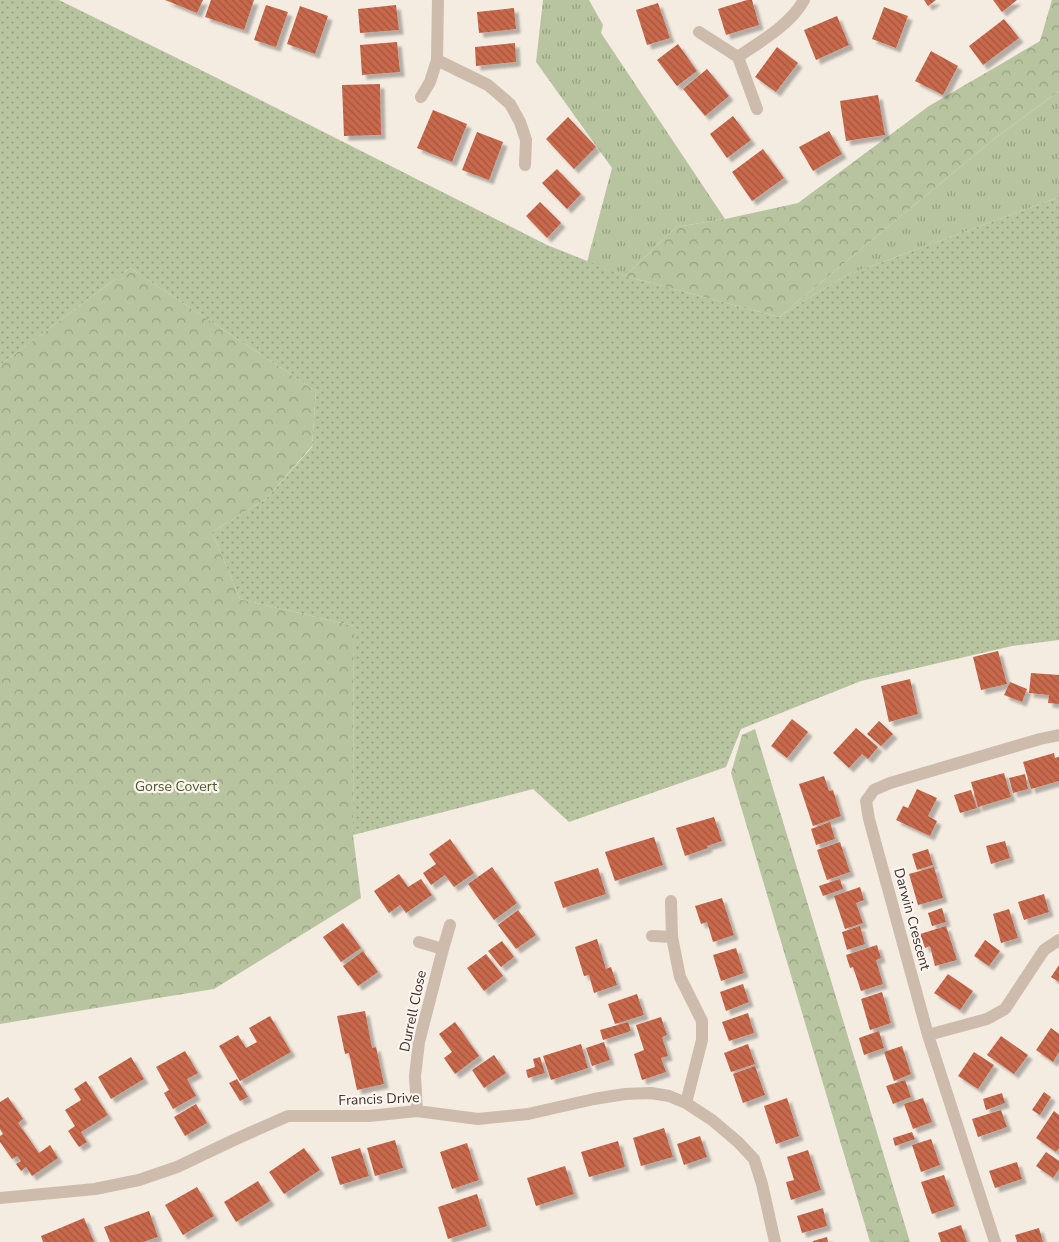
<svg xmlns="http://www.w3.org/2000/svg" width="1059" height="1242" viewBox="0 0 1059 1242" font-family="'Nunito Sans',sans-serif">
<defs>
<pattern id="grass-tufts" width="24" height="20" patternUnits="userSpaceOnUse" patternTransform="scale(1.25)"><rect width="24" height="20" fill="#b8c4a0"/><path d="M3 7l-1-3M5 7V3M7 7l1-3M15 17l-1-3M17 17v-4M19 17l1-3" fill="none" stroke="#97a083"/></pattern>
<pattern id="forest-crowns" width="20" height="18" patternUnits="userSpaceOnUse" patternTransform="scale(1.25)"><rect width="20" height="18" fill="#b8c4a0"/><path d="M2 6a3 3 0 1 1 6 0M12 15a3 3 0 1 1 6 0" fill="none" stroke="#97a083"/></pattern>
<pattern id="park-dots" width="8" height="8" patternUnits="userSpaceOnUse" patternTransform="scale(1.25)"><rect width="8" height="8" fill="#b8c4a0"/><path d="M2 2h.1M6 6h.1" fill="none" stroke="#97a083" stroke-width="1.8" stroke-linecap="round"/></pattern>
<pattern id="building-back-hatch" width="6" height="6" patternUnits="userSpaceOnUse" patternTransform="scale(1.25)"><rect width="6" height="6" fill="#c8694b"/><path d="M-1 5l2 2M0 0l6 6M5-1l2 2" fill="none" stroke="#a4573f"/></pattern>
<filter id="shadow"><feDropShadow dx="4.5" dy="4.5" stdDeviation="1" flood-color="#0004"/></filter>
</defs>
<rect width="100%" height="100%" fill="#f4ebe1"/>
<path fill="url(#grass-tufts)" d="M543,0H589L603,25L601,33L725,219L676,227L625,276L587,262L612,168L536,62Z
M1059,91V197L847,275L807,299L779,317L994,139Z"/>
<path fill="url(#forest-crowns)" d="M1052,0H1059V91L994,139L779,317L625,276L676,227L725,219L798,203L929,106L1040,41Z
M130,268L316,391L312,446L266,499L212,532L240,599L354,626L353,835L361,898L214,989L96,1008L0,1024V365Z
M755,729L910,1242H870L731,773L742,735Z"/>
<path fill="url(#park-dots)" d="M0,0H59L195,67L547,245L625,276L779,317L807,299L847,275L1059,197V640L1012,646L861,681L741,729L726,767L569,822L533,789L353,835L354,626L240,599L212,532L266,499L312,447L316,391L130,268L0,365Z"/>
<path fill="url(#building-back-hatch)" filter="url(#shadow)" d="M165,0H203L197,13Z
M211,0H254L244,30L205,17Z
M747,0H752L759,25L726,35L718,9Z
M924,0H936L928,6Z
M993,0H1017L1002,12Z
M658,3L670,38L647,45L636,10Z
M266,5L288,12L276,47L254,40Z
M396,5L399,30L360,33L358,9Z
M300,6L328,16L315,54L287,44Z
M884,7L908,16L896,48L872,39Z
M514,8L516,29L479,33L477,12Z
M837,16L849,45L816,60L804,30Z
M1004,19L1019,38L983,65L969,46Z
M397,42L400,72L362,75L360,45Z
M515,43L516,62L476,66L475,47Z
M678,44L697,71L677,86L657,60Z
M777,47L798,63L776,92L755,77Z
M931,51L958,66L943,95L915,81Z
M707,69L729,96L705,116L683,89Z
M380,84L381,135L344,136L342,85Z
M878,95L885,135L846,141L840,101Z
M433,110L467,124L452,162L417,148Z
M733,116L751,140L727,158L710,134Z
M568,117L596,147L574,169L546,139Z
M829,131L842,154L813,171L799,147Z
M477,132L503,142L489,180L462,170Z
M763,149L784,178L752,201L732,172Z
M557,169L581,194L567,209L542,183Z
M540,202L561,223L547,238L526,216Z
M998,651L1007,684L981,690L973,657Z
M1031,673L1059,675V704L1048,703L1049,695L1029,693Z
M910,679L918,714L889,722L881,686Z
M1010,682L1027,689L1022,702L1004,695Z
M792,719L808,732L787,758L771,746Z
M879,721L893,734L881,746L867,734Z
M856,728L878,747L868,759L862,754L849,768L833,753Z
M1054,753L1055,758L1059,757V781L1031,789L1023,762Z
M1004,773L1011,797L978,807L971,782Z
M1025,774L1028,789L1013,793L1009,778Z
M824,776L829,791L833,790L841,816L813,826L799,784Z
M917,789L937,798L928,816L937,821L930,836L896,820L903,806L908,808Z
M971,790L977,808L960,813L954,795Z
M714,817L722,841L707,846L708,848L685,856L676,828Z
M830,822L835,839L816,845L811,829Z
M654,837L663,865L615,881L605,852Z
M450,839L474,873L454,887L445,875L431,885L423,873L436,864L429,854Z
M1005,841L1010,858L991,864L986,846Z
M840,842L850,872L827,880L817,850Z
M928,849L933,865L917,870L912,854Z
M492,867L517,903L494,920L468,884Z
M934,867L943,898L918,905L909,874Z
M598,868L606,894L563,908L554,882Z
M399,874L408,887L421,879L432,895L406,913L400,905L389,913L374,891Z
M840,879L843,889L823,896L819,886Z
M860,887L864,900L856,903L863,923L845,929L834,896Z
M1044,894L1049,912L1024,920L1018,902Z
M722,898L734,935L713,942L707,922L701,924L695,906Z
M942,908L946,922L932,926L928,913Z
M1009,909L1018,938L1001,943L993,914Z
M518,910L536,935L516,949L498,925Z
M343,923L361,948L341,962L323,937Z
M860,926L865,944L847,950L842,932Z
M946,926L957,960L935,966L930,946L925,948L920,934Z
M597,939L606,969L611,967L617,985L594,993L589,975L584,976L575,947Z
M985,940L1000,951L989,966L974,956Z
M502,941L514,957L501,967L488,951Z
M877,945L881,958L876,960L883,984L861,991L853,967L850,968L846,955Z
M736,948L744,973L721,981L713,955Z
M363,951L378,972L358,986L343,966Z
M486,954L503,976L484,991L467,968Z
M1059,965V982L1051,977Z
M948,974L973,991L960,1010L934,993Z
M743,984L749,1002L726,1011L720,992Z
M882,992L891,1023L870,1030L861,999Z
M637,994L644,1015L615,1024L608,1004Z
M365,1011L372,1048L376,1047L384,1084L357,1090L349,1053L345,1054L337,1016Z
M748,1013L754,1033L729,1041L722,1022Z
M270,1016L291,1052L240,1081L219,1046L238,1035L246,1048L257,1042L249,1028Z
M661,1017L667,1035L662,1037L668,1056L661,1058L666,1072L642,1080L634,1054L644,1050L636,1025Z
M455,1022L479,1056L455,1074L444,1058L452,1052L439,1034Z
M628,1022L631,1031L603,1040L600,1030Z
M1051,1028L1059,1034V1052L1053,1062L1036,1050Z
M879,1031L884,1048L864,1055L859,1038Z
M1001,1036L1028,1055L1014,1074L987,1055Z
M604,1042L610,1060L592,1066L586,1048Z
M581,1044L588,1068L551,1080L543,1056Z
M748,1044L755,1064L731,1072L724,1053Z
M902,1046L911,1074L894,1081L884,1052Z
M185,1051L198,1073L187,1079L196,1096L173,1109L164,1093L169,1090L156,1067Z
M974,1052L994,1065L978,1089L958,1076Z
M494,1055L506,1073L484,1088L472,1070Z
M131,1057L144,1079L111,1099L98,1077Z
M540,1057L545,1073L528,1078L526,1070L535,1067L533,1059Z
M755,1066L765,1095L743,1103L733,1074Z
M237,1079L248,1097L240,1101L229,1083Z
M905,1080L911,1097L893,1104L886,1086Z
M86,1081L108,1115L81,1132L87,1142L79,1147L68,1131L75,1126L65,1110L81,1100L74,1089Z
M1044,1092L1051,1097L1040,1115L1032,1110Z
M1002,1093L1005,1103L986,1110L983,1099Z
M8,1097L23,1119L18,1123L39,1153L50,1145L58,1158L32,1176L26,1167L21,1171L16,1164L21,1161L17,1156L12,1159L0,1142V1136L3,1134L0,1129V1102Z
M787,1098L799,1136L776,1144L764,1106Z
M923,1098L932,1122L913,1129L904,1104Z
M196,1104L207,1123L185,1136L174,1117Z
M1001,1110L1007,1127L978,1137L972,1119Z
M1054,1111L1059,1115V1148L1056,1152L1036,1138Z
M664,1128L673,1157L641,1166L633,1138Z
M912,1132L915,1139L895,1146L893,1138Z
M700,1136L707,1157L684,1165L677,1144Z
M931,1139L940,1165L921,1172L912,1145Z
M395,1140L403,1168L375,1176L367,1148Z
M618,1141L625,1167L589,1177L581,1152Z
M467,1143L479,1180L452,1189L440,1152Z
M304,1148L320,1170L284,1194L269,1172Z
M360,1148L369,1176L340,1185L331,1157Z
M808,1150L821,1190L791,1200L786,1182L794,1180L787,1157Z
M1046,1152L1059,1161V1169L1053,1178L1036,1166Z
M1017,1162L1022,1179L995,1188L989,1171Z
M565,1166L574,1194L536,1206L527,1178Z
M944,1175L955,1206L932,1214L921,1182Z
M258,1181L270,1201L236,1222L224,1202Z
M197,1187L214,1216L183,1235L165,1205Z
M477,1194L487,1226L448,1239L438,1207Z
M823,1208L827,1226L802,1233L797,1216Z
M149,1211L158,1237L143,1242H110L104,1227Z
M84,1218L94,1242H43L41,1236Z
M961,1225L967,1242H941L938,1233Z
M1039,1228L1043,1242H1017L1015,1235Z
M827,1237L828,1242H813V1241Z"/>
<g fill="none" stroke-linecap="round" stroke-linejoin="round">
<path stroke="#cdbbac" stroke-width="12" d="M699,32L738,57L757,109
M738,57C761,41 790,25 804,0
M437,60L488,85L510,104L520,122L526,140L525,165
M421,97L430,82L437,60L438,0
M671,901L672,937L680,977L702,1021V1040L686,1103
M652,936L672,937
M419,942L443,949
M928,1035L987,1019L1005,1009L1044,950L1059,940
M417,1111L415,1076L419,1042L443,949L450,925
M0,1198L95,1189L139,1180L177,1167L236,1139L288,1116H369L417,1111L478,1119L528,1114L594,1099L625,1094L651,1093L669,1096L686,1103L712,1120L738,1142L754,1159L762,1184L775,1242
M995,1242L928,1035L869,819L866,801L874,790L890,783L1040,739L1059,735"/>
</g>
<g text-anchor="middle" dominant-baseline="central" stroke-width="4.5" stroke-linejoin="round" paint-order="stroke">
<g font-size="14" fill="#4a5a2e" stroke="#fbf5ee">
<text x="176" y="786">Gorse Covert</text>
</g>
<g font-size="14" fill="#3b302b" stroke="#fbf5ee">
<text transform="translate(912 919) rotate(75)">Darwin Crescent</text>
<text transform="translate(413 1011) rotate(-78)">Durrell Close</text>
<text transform="translate(379 1099) rotate(-2)">Francis Drive</text>
</g>
</g>
</svg>
